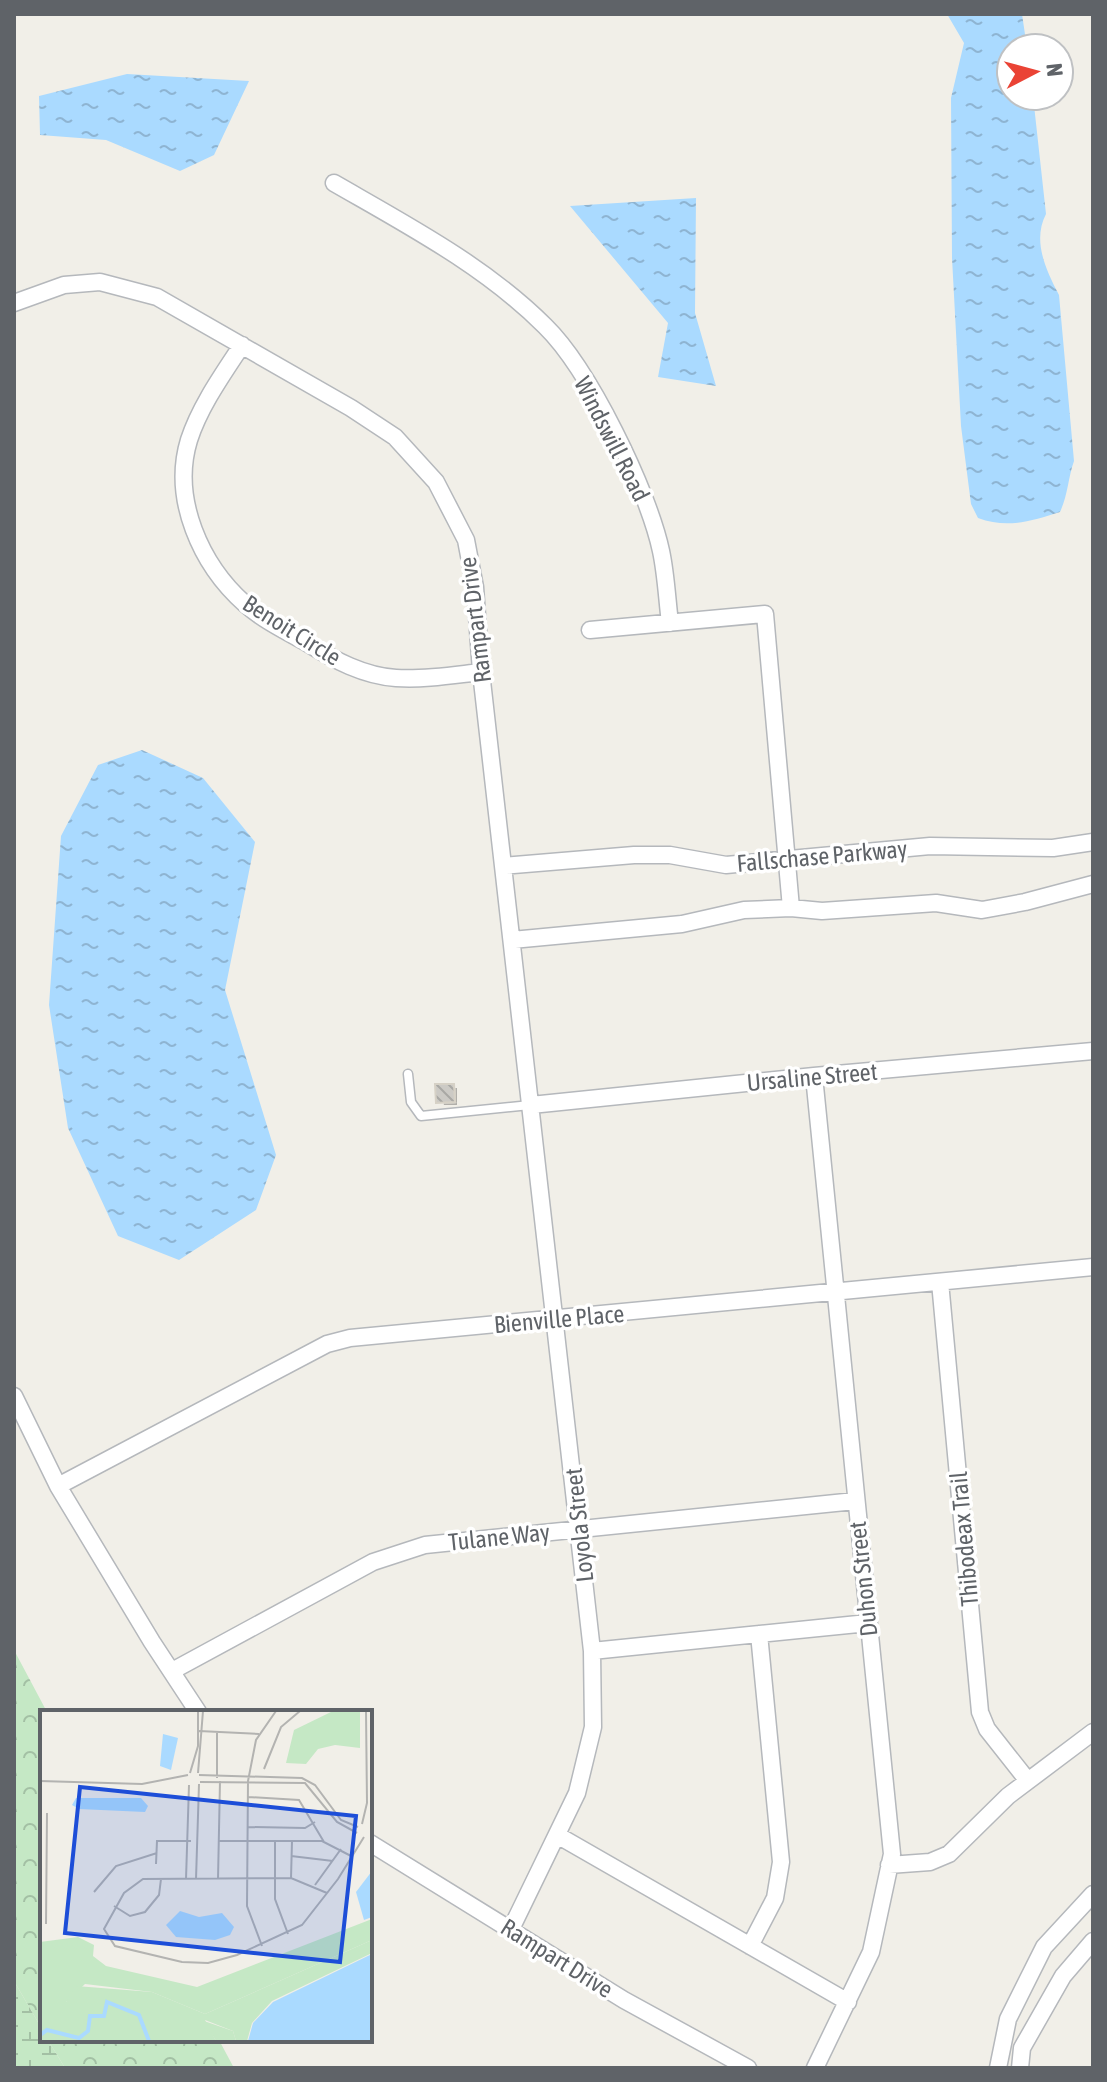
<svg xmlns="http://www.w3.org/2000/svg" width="1107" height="2082" viewBox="0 0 1107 2082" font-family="'Asap Condensed',sans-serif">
<defs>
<pattern id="forest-crowns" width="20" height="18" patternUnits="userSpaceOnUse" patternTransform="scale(2)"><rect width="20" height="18" fill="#c5e8c5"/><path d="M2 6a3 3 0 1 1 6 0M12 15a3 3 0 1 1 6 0" fill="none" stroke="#a3c0a4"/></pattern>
<pattern id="wetland-marsh" width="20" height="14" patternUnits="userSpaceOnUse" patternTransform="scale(2)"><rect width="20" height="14" fill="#c5e8c5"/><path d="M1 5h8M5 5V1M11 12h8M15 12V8" fill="none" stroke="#a3c0a4"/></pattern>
<pattern id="water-ripples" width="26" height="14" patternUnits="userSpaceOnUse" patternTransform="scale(2)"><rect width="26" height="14" fill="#aadaff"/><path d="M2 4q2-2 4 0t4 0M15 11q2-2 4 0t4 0" fill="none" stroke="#8eb4d2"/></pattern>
<pattern id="building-back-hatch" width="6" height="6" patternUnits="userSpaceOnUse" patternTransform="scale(2)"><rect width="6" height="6" fill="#cccac5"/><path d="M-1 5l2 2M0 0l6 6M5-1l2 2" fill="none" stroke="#a9a8a4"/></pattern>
<filter id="shadow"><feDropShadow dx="9" dy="5" stdDeviation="0" flood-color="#0004"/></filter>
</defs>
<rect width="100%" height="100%" fill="#f1efe8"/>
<path fill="url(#forest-crowns)" d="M14,1650L47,1712H42V2029L14,1981Z
M48,2040H219L234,2068H65Z"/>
<path fill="url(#wetland-marsh)" d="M14,1981L42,2029V2040H48L65,2068H14Z"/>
<path fill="url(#water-ripples)" d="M947,14H1022L1027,48H1011V96H1033L1046,214C1032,241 1046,270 1059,295L1074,461C1068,478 1068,495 1060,512C1032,521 1007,529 978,518L971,504L961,426L952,258L951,98L964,43Z
M127,74L249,81L214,155L180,171L106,140L40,135L39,96Z
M696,198L695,313L716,386L658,377L668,323L570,206Z
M142,750L203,778L255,842L225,990L276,1155L256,1210L179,1260L118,1236L68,1128L49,1005L61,836L98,765Z"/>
<path fill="url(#building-back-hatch)" stroke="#d6d1c6" stroke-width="2" filter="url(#shadow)" d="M435,1084H454L455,1102L436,1103Z"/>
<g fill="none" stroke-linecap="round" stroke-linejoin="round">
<g stroke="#b5b8bc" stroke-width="11">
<path id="lane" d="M408,1074L411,1102L421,1116L530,1105"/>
</g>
<g stroke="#b5b8bc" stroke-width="19">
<path id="street" d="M334,183C407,225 485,266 545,326C589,369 648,490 661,551C666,574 667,599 670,623
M14,303L64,285L100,282L157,297L351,408L395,437L436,482L466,540L475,587L481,672L592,1651L593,1727L577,1793L511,1929
M242,345C223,374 200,406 189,440C171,499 201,565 245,604C263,620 286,631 307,643C334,660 364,676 396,678C424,680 454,675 481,672
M590,630L765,614L791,908
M503,866L634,855H670L726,865L930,846L1053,848L1093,842
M512,940L682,924L744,910L791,908L822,911L936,903L982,910L1025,902L1093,884
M814,1076L892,1854L871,1952L815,2068
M531,1105L814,1076L1093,1051
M940,1282L980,1712L987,1729L1028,1781
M14,1396L58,1486L152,1642L198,1712
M58,1486L327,1344L350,1338L1093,1267
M592,1651L868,1623
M172,1671L373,1562L425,1545L855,1501
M557,1835L848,2002
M370,1843L624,2000L748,2068
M889,1865L930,1862L949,1854L1008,1796L1093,1732
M750,1946L775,1898L781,1862L759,1634
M998,2068L1008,2019L1044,1947L1093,1894
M1020,2068L1022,2048L1063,1976L1093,1941"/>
</g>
<use href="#lane" stroke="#fff" stroke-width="8"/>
<use href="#street" stroke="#fff" stroke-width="16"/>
</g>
<g text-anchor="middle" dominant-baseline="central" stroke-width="7" stroke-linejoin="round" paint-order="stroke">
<g font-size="24" fill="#5f6368" stroke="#fff">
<text transform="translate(612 439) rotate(63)">Windswill Road</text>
<text transform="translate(475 620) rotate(-97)">Rampart Drive</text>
<text transform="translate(292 630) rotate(32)">Benoit Circle</text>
<text transform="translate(822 856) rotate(-5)">Fallschase Parkway</text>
<text transform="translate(812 1077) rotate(-5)">Ursaline Street</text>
<text transform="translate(559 1319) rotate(-5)">Bienville Place</text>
<text transform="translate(579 1525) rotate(-96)">Loyola Street</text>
<text transform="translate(499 1537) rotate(-6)">Tulane Way</text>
<text transform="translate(964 1539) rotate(-95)">Thibodeax Trail</text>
<text transform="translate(863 1579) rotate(-96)">Duhon Street</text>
<text transform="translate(557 1958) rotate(32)">Rampart Drive</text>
</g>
</g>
<g transform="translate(40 1710)">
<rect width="332" height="332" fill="#f1efe8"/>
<path d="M293,1H320V38L295,35L278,39L266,54L246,53L254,20ZM332,209V230L165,304L112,282L45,274L26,292V331H0V232L38,227L54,235L53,246L66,256L157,277ZM164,311L193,321L196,331H176Z" fill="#c5e8c5"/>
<path d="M332,230V243L232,291L212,313L207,331H196L193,321L165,310L176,331H26V292L36,276L112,282L165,304Z" fill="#c5e8c5"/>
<path d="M123,24L138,28L131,60L120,56ZM36,88H101L108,96L105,102L39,99L32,95ZM332,161V207L324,210L316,182ZM140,201L159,207L182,203L194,217L190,225L175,230L136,227L126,215ZM332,244V331H208L213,313L233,292Z" fill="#aadaff"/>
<path fill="none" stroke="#aadaff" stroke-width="4" d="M0,325L7,320L39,328L48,321L50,306H64L67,292L99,305L109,331"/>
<path fill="none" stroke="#b3b3b1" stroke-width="2" d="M159,21L219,24M224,59L241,17L260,1M150,63L158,36V1M158,63L163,1M159,65L262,68L275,75L301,110L318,117M177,68V22M0,71L102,74L148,65M160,72L265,73L297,112L317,123M208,87L259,90L284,132M322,114L327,93L326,1M208,117L265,118L275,112M179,131H282L313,147M235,131V189L248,224M251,146L293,151M116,154L117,131H151M251,168L252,131M146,169L149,75M156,169L159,74M178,169L180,71M275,175L301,139M54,182L76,156L117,143M287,183L251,168L103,169L84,183L64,219L75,236L142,252L168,253L197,245L262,215L298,169L324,127M74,196L90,206L105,202L119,185L121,169M6,214L7,103M222,236L207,196L208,71L216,30L236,1"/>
<path fill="#1d4ed8" fill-opacity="0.15" stroke="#1d4ed8" stroke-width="4" d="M40,77L316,106L300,252L25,223Z"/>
<rect width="332" height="332" fill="none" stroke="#5f6368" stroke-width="4"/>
</g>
<rect width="1107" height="2082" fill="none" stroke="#5f6368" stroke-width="32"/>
<g transform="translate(1035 72) rotate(84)"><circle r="38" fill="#ffffff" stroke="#bfc1c3" stroke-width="2"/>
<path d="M0-6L14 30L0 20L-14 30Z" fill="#ea4335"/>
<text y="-12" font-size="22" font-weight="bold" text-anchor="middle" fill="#5f6368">N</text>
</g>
</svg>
